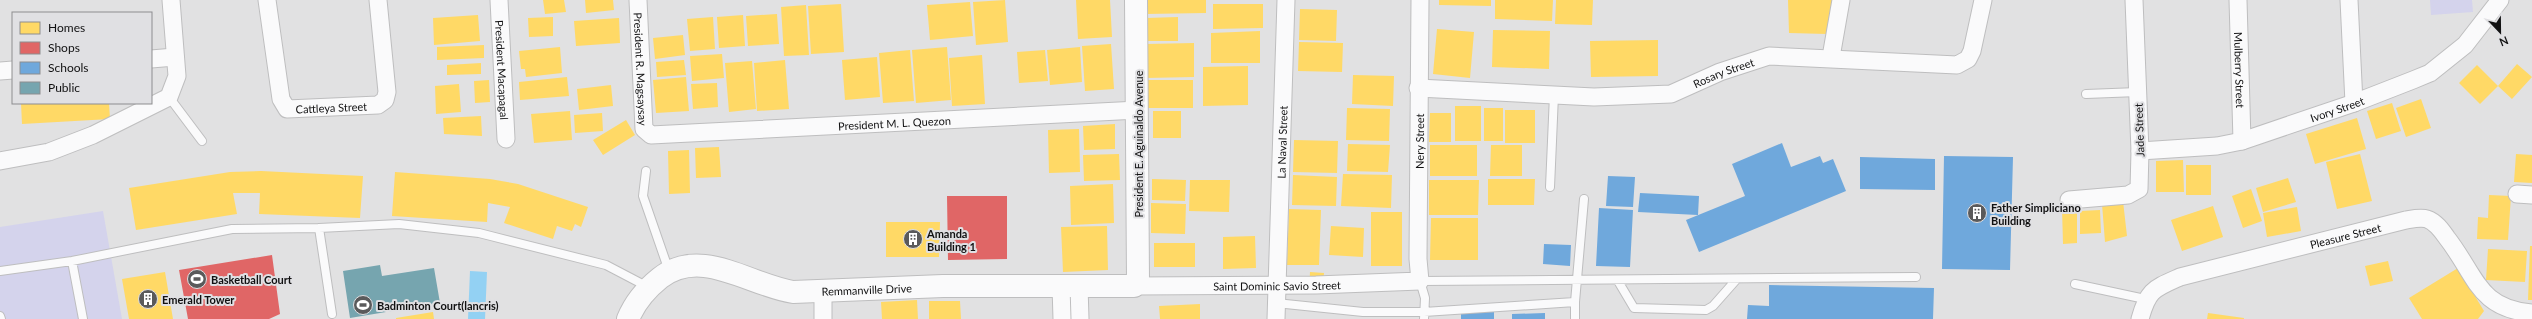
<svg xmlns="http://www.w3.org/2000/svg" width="2532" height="319" viewBox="0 0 2532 319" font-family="Lato,sans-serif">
<rect width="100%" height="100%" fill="#e1e1e2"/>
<path fill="#d4d3ec" d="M2430,0H2472L2473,12L2431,15Z
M103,211L122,319H0V227Z"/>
<path fill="#93d1f3" d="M470,271L487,272L485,319H468Z"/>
<path fill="#ffd966" d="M543,0H564L566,12L545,14Z
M585,0H613L614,10L586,13Z
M1005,0L1008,42L976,45L973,2Z
M1076,0H1110L1112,37L1078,39Z
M1144,0H1206V13L1145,14Z
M1439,0H1491V6L1439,5Z
M1495,0H1553L1552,21L1495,19Z
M1556,0H1593L1592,25L1555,24Z
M1788,0H1837L1827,34L1789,33Z
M970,2L973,36L930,40L927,5Z
M841,4L844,52L811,54L808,6Z
M1213,4H1263V28L1213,29Z
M806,5L809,55L784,56L781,7Z
M1300,9L1337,10L1336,41L1299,40Z
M777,14L779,44L748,46L746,16Z
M478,15L480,41L434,45L433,18Z
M743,15L745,46L719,48L717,17Z
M553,17V36L529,37L528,18Z
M713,17L715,49L690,51L687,19Z
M1178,17V41H1146V18Z
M619,18L620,43L576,46L574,21Z
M1437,29L1474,32L1470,78L1433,74Z
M1493,30L1550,31L1549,69L1492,67Z
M1260,31V63H1211V33Z
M683,35L685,55L655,59L653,38Z
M1658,40V76L1591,77L1590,41Z
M1299,42L1343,43L1342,72L1298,71Z
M1194,43V77L1146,78V44Z
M1111,44L1114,89L1085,91L1082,46Z
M484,45V58L437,60V47Z
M560,47L562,73L526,77L525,69H521L519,51Z
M947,47L951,100L916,103L912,50Z
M1080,47L1082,82L1050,85L1047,50Z
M910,50L914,101L883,103L879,53Z
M1045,50L1048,81L1019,83L1017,52Z
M722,54L724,78L692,81L690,56Z
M982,55L985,104L952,106L949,58Z
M877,57L880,97L845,100L842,60Z
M684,60L686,75L657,77L656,62Z
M785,60L789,109L757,111L754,63Z
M752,61L756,109L729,112L725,63Z
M481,63V74L447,75V65Z
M2517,64L2532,77L2512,99L2498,86Z
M2477,65L2498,86L2480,104L2459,83Z
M1248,66V105L1203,106V67Z
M1353,75L1394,76L1393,106L1352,104Z
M567,77L569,96L520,100L519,82Z
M686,77L689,111L656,113L653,80Z
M489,80L490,102L475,103L474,81Z
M1147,80H1193V108H1147Z
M717,83L718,107L693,109L691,84Z
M459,84L461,112L436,114L435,86Z
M611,85L613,106L579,110L577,89Z
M2421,99L2431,128L2406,137L2396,108Z
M21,103H109L110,119L22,124Z
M2392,103L2401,131L2376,139L2367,111Z
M1455,106H1481V141H1455Z
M1347,108L1390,109L1389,141L1346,140Z
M1484,108H1503V141H1484Z
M1505,110H1535V143H1505Z
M570,111L572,140L534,143L531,114Z
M1153,111H1181V138H1153Z
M602,113L603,131L575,133L574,115Z
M1430,113H1451V142H1429Z
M481,116L482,136L444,134L443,118Z
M2357,118L2366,149L2315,164L2306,134Z
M626,120L635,135L603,155L593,140Z
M1115,124V149L1084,150L1083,126Z
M1079,129L1080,172L1049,173L1048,130Z
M1294,140L1338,141L1337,173L1293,172Z
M1348,144L1390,145L1388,172L1347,171Z
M1430,145H1477V176H1430Z
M1491,145H1522V176H1490Z
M719,147L721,177L696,178L695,148Z
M689,150L690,193L669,194L668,151Z
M1119,154L1120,180L1084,181L1083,155Z
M2360,154L2372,201L2337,209L2326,162Z
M2516,154L2532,155V183L2514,182Z
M2183,160L2184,192H2156V161Z
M2186,165H2211V195H2186Z
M261,171L363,176L360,218L259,214L260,193H233L237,214L136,230L129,188L230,172Z
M395,172L490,179L518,184L588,207L581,227L575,224L572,231L557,226L553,239L504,223L510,207L488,203L487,222L392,216Z
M1343,174L1392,175L1391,208L1341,206Z
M1293,175L1337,177L1336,206L1292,205Z
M2288,178L2296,202L2263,212L2256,188Z
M1152,179L1186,180L1185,201L1152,200Z
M1488,179H1535L1534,205H1488Z
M1190,180H1230L1229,212L1189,211Z
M1429,180H1479L1478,215H1429Z
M1113,184L1114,223L1071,225L1070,186Z
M2251,189L2262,221L2243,228L2232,196Z
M2489,195L2511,196L2508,240L2477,239L2478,217L2488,218Z
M2123,201L2127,236L2105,242L2102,204Z
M1151,203L1186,204L1185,234L1151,233Z
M2213,206L2223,237L2182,251L2171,220Z
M2297,207L2301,231L2267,237L2263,213Z
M2062,208H2077V243L2063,244Z
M1289,209L1321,210L1319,265H1287Z
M2100,210L2101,233L2080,234V211Z
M1371,212H1402V266H1371Z
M1431,218H1478V260H1430Z
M886,222H940L939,257H886Z
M1107,226L1108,270L1063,272L1061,227Z
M1331,226L1364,228L1363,257L1329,255Z
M1255,236L1256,268L1223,269V237Z
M1154,243H1195V267H1154Z
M2530,246H2532V300H2528Z
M2488,249L2527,251L2525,282L2486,280Z
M2388,261L2393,281L2370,286L2365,266Z
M2458,268L2484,311L2478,319H2422L2409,298Z
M165,272L173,319H129L122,279Z
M1310,272L1324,273L1322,293L1309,292Z
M917,300L918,319H882L881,302Z
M929,301H960L961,319H929Z
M1200,304V319H1160L1159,306Z
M433,312L434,319H396V318Z
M2208,313L2244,318V319H2207Z"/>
<path fill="#e06666" d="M947,196H1007V259L948,260Z
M272,255L280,314L269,319H188L179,270Z"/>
<path fill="#6fa8dc" d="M1782,143L1791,167L1820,156L1823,163L1833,159L1846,191L1699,252L1686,220L1745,196L1732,164Z
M1944,156L2013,157L2010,270L1942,269Z
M1860,157L1935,159V190L1860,189Z
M1608,176L1635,177L1633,207L1606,206Z
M1640,193L1699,196L1698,215L1638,212Z
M1599,208L1633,210L1630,267L1596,266Z
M1544,244L1571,245L1570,266L1543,264Z
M1769,285L1934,288L1933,319H1747L1748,305L1769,306Z
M1494,311V319H1461V312Z
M1545,313V319H1512V314Z"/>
<path fill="#76a5af" d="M380,265L382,276L434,268L440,303L350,318L343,271Z"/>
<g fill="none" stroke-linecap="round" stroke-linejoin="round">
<g stroke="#bebebf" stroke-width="10">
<path id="service" d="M2086,94L2138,92
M169,97L202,141
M646,171L643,196L669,271
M1550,187L1554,95
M319,228L332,314
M72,261L83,319
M0,271L72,261L232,229L319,228L399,224L479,233L606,265L648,287
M1618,281L1634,308L1706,310L1713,306L1736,280
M2075,284L2145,299
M1276,303L1363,312H1424L1575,302
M0,316L1,319
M1424,319L1425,298L1420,281L1916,277
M1575,319V302L1584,199"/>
</g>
<g stroke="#bebebf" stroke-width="19">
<g id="minor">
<path id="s1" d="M267,0L281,99L287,109L378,105L385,100L387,92L378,0"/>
<path id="s2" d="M499,0L506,139"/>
<path id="s3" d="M638,0L644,129L651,135L1138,110"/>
<path id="s4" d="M2238,0L2242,141"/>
<path d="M2349,0L2354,103"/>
<path d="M1831,57L1841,0"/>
<path d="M151,59L175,57"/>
<path d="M0,71L13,70"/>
<path id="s5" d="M1418,88L1594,97L1671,94L1720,72L1769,56L1957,65L1968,59L1972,51L1983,0"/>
<path id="s6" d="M2140,151L2217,146L2242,141L2354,103L2413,80L2430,73L2465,45L2500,0"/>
<path d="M0,161L49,152L93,135L169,97L177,76L171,0"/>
<path d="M2517,194L2532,195"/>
<path d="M2069,200L2128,195L2139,189L2140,151L2134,0"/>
<path d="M1061,286L1062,319"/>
<path d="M1079,286L1080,319"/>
<path id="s7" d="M1134,286L1316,285L1420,281L1418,259L1420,0"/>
<path d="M823,319V291"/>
<path id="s8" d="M1276,319L1286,0"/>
<path id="s9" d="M2140,319C2148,290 2153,289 2180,277L2406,220C2412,219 2421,217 2427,219C2436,222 2442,231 2447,238C2476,275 2478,309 2532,313"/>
</g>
</g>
<g stroke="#bebebf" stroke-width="24">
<g id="secondary">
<path id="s10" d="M628,319C635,302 645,290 660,278C701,246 749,285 793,292L943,286H1134L1138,280L1136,0"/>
</g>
</g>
<use href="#service" stroke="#fafafb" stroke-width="8"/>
<use href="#minor" stroke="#fafafb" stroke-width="17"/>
<use href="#secondary" stroke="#fafafb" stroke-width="22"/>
</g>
<defs>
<g id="building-disc" transform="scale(1)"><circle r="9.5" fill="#5a5a5b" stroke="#e0e0e3"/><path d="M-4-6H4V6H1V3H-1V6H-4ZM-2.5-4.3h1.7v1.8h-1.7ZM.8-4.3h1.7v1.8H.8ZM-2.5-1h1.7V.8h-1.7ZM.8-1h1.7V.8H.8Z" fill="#fff"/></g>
<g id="stadium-disc" transform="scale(1)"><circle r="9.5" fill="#5a5a5b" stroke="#e0e0e3"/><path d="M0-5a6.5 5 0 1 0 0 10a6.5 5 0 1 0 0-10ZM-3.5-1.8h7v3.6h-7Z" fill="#fff"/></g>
</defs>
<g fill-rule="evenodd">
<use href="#building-disc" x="1977" y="213"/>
<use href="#building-disc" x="913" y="239"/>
<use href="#stadium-disc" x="197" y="279"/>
<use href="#building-disc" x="148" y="299"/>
<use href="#stadium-disc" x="363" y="305"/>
</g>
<g text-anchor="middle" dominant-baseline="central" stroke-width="4" stroke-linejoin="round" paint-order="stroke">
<g font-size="11" fill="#111112" stroke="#e0e0e3">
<text stroke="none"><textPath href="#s3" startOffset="69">President R. Magsaysay</textPath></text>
<text stroke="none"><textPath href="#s2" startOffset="70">President Macapagal</textPath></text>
<text stroke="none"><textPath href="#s4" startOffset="70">Mulberry Street</textPath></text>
<text stroke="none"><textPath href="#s5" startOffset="310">Rosary Street</textPath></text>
<text stroke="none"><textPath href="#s1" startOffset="156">Cattleya Street</textPath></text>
<text stroke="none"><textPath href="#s6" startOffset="203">Ivory Street</textPath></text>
<text stroke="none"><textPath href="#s3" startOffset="382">President M. L. Quezon</textPath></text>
<text transform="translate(2139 130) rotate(-92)">Jade Street</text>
<text stroke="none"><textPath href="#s7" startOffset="426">Nery Street</textPath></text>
<text stroke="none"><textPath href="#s8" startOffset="177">La Naval Street</textPath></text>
<text transform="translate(1138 144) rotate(-90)">President E. Aguinaldo Avenue</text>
<text stroke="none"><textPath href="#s9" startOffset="232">Pleasure Street</textPath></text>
<text stroke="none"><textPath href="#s7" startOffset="143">Saint Dominic Savio Street</textPath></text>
<text stroke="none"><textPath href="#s10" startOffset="266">Remmanville Drive</textPath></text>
</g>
<g font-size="11" font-weight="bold" fill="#111112" stroke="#e0e0e3" text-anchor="start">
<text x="1991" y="207">Father Simpliciano<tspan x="1991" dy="13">Building</tspan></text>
<text x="927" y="233">Amanda<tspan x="927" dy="13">Building 1</tspan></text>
<text x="211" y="279">Basketball Court</text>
<text x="162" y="299">Emerald Tower</text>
<text x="377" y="305">Badminton Court(lancris)</text>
</g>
</g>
<rect x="12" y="12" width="140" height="92" fill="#e0e0e3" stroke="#8d8d8f"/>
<rect x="20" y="22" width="20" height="12" fill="#ffd966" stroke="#8d8d8f"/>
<text x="48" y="32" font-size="12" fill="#111112">Homes</text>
<rect x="20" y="42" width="20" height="12" fill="#e06666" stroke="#8d8d8f"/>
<text x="48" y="52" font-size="12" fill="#111112">Shops</text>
<rect x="20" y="62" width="20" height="12" fill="#6fa8dc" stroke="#8d8d8f"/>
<text x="48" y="72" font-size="12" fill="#111112">Schools</text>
<rect x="20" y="82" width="20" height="12" fill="#76a5af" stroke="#8d8d8f"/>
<text x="48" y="92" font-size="12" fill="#111112">Public</text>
<g transform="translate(2500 32) rotate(158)" stroke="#e0e0e3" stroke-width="3" paint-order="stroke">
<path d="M0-3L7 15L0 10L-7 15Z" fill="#111112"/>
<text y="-6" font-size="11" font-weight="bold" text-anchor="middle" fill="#111112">N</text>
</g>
</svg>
